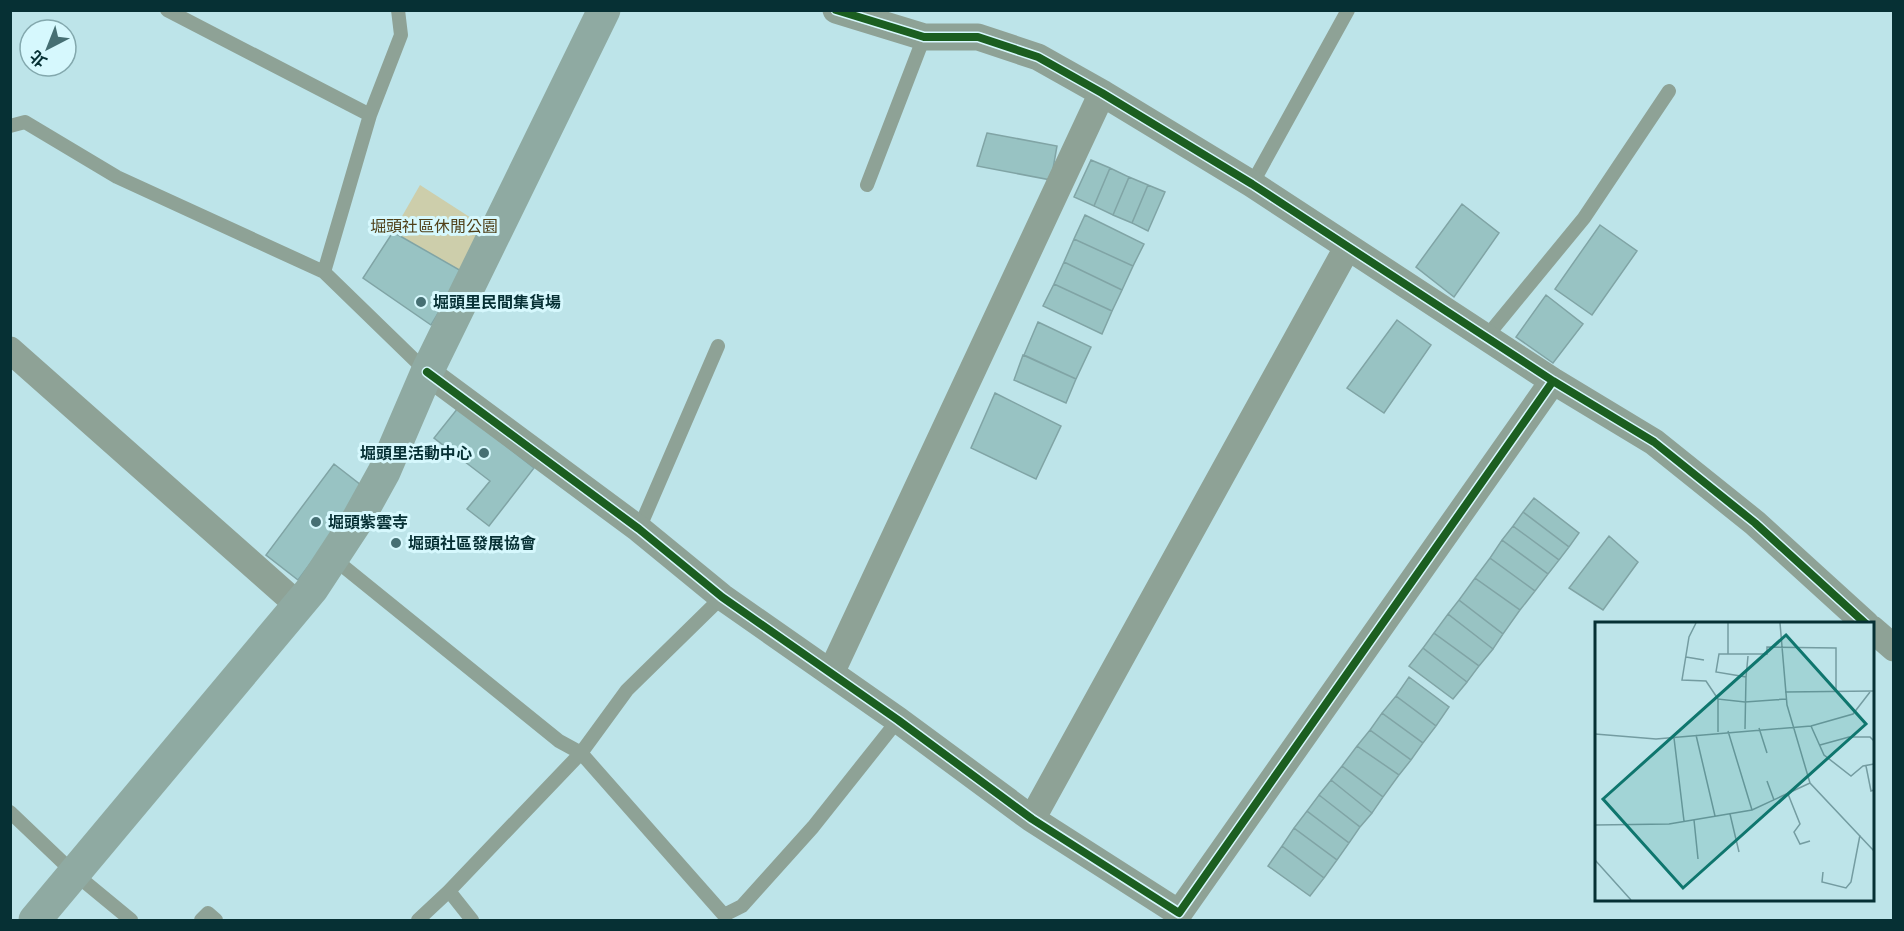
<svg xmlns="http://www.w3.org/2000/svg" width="1904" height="931" viewBox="0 0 1904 931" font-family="Cabin,'Noto Sans TC',sans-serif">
<rect width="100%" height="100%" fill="#bde4e9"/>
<path fill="#cdceab" d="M420,185L482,225L463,272L393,232Z"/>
<path fill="#98c3c3" stroke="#80a4a5" stroke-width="1.5" d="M987,133L1057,146L1051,180L977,166Z
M1091,160L1110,168L1094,206L1074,197Z
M1110,168L1129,177L1113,215L1094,206Z
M1129,177L1148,185L1132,223L1113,215Z
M1148,185L1165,192L1148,231L1132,223Z
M1462,204L1499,233L1454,297L1416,267Z
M1085,215L1144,244L1133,266L1074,239Z
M1600,225L1637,251L1592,315L1555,289Z
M393,232L463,272L431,325L363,278Z
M1074,239L1133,266L1122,290L1064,262Z
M1064,262L1122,290L1112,311L1054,284Z
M1054,284L1112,311L1102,334L1043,306Z
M1546,295L1583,324L1553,363L1516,337Z
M1397,320L1431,345L1384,413L1347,388Z
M1038,322L1091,347L1076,379L1024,355Z
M1023,355L1076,379L1066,403L1014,380Z
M995,393L1061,426L1036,479L971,448Z
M458,408L534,468L489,526L467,509L490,481L434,438Z
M334,464L366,489L298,580L266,555Z
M1534,498L1579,533L1569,547L1523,512Z
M1523,512L1569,547L1559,560L1513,526Z
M1513,526L1559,560L1548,574L1502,540Z
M1609,536L1638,562L1603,610L1569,588Z
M1502,540L1548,574L1535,591L1490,558Z
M1490,558L1535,591L1520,610L1475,578Z
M1475,578L1520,610L1503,634L1459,600Z
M1459,600L1503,634L1493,649L1448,614Z
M1448,614L1493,649L1479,666L1434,633Z
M1434,633L1479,666L1467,682L1423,648Z
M1423,648L1467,682L1453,699L1409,666Z
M1409,677L1449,707L1436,726L1396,696Z
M1396,696L1436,726L1423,743L1382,713Z
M1382,713L1423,743L1411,760L1370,730Z
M1370,730L1411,760L1399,775L1357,746Z
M1357,746L1399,775L1383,797L1342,766Z
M1342,766L1383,797L1372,813L1331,780Z
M1331,780L1372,813L1360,827L1319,795Z
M1319,795L1360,827L1349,843L1307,811Z
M1307,811L1349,843L1337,860L1294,828Z
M1294,828L1337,860L1324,878L1282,846Z
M1282,846L1324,878L1310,896L1268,866Z"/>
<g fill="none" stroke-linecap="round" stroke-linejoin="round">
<path stroke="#8ea296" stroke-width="14" d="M167,10L370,115
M10,126L25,122L117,177L324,272L427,372
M1252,184L1348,10
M867,185L924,37
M324,272L370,115L401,35L398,10
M1487,336L1584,218L1669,91
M639,529L718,346
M333,558L559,741L581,753L724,915L742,906L813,827L898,720
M10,812L74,873L131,920
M201,920L208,913L216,920
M418,920L449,891
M472,920L449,891L581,753L627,690L722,597"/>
<path stroke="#8ea296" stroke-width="27" d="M836,10L924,37H978L1038,57L1102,93L1252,184L1553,381L1654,442L1755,523L1866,624
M10,350L298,605
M427,372L639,529L722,597L898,720L1032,819L1179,913L1553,381
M1872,629L1894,648
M831,673L1102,93
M1032,819L1347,248"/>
<path stroke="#8faaa2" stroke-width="33" d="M35,920L312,589L358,519L384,472L427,372L604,10"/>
<g stroke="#d6f8fd" stroke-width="11">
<path id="cycleway" d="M836,10L924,37H978L1038,57L1102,93L1252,184L1553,381L1654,442L1755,523L1866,624
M427,372L639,529L722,597L898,720L1032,819L1179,913L1553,381"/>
</g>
<use href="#cycleway" stroke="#1b5e20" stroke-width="8"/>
</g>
<g fill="#466f73" stroke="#d6f8fd" stroke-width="2">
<circle cx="421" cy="302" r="6"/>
<circle cx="484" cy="453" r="6"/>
<circle cx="316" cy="522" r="6"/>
<circle cx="396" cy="543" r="6"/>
</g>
<g text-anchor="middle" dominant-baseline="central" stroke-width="6" stroke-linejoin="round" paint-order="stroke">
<g font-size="16" fill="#504019" stroke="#d6f8fd">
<text x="434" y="226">堀頭社區休閒公園</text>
</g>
<g font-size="16" font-weight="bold" fill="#063034" stroke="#d6f8fd" text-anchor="start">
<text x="433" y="302">堀頭里民間集貨場</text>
<text x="472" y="453" text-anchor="end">堀頭里活動中心</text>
<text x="328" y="522">堀頭紫雲寺</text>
<text x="408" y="543">堀頭社區發展協會</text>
</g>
</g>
<g transform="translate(1595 622)">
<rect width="279" height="279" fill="#bde4e9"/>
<path fill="none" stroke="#749ca1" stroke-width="1.5" d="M101,1L94,15L87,58L111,59L123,77M133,1V32H172V25L241,26V69M185,1L192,83L215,161L279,229M133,32H124L121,50L151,55L150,107M91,35L109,38M151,55L153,34M190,70L279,69M216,104L229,133L256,154L268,144L279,142M164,106L172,131M133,109L157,188M123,110V77L150,80L191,77M0,112L61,117L216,104L258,92L275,70M101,113L120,194M79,116L89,199M225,123L254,115H275L279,119M271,144L276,169L279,168M172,159L179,178M193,172L205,202L199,210L205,222L215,219M135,192L144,230M99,198L103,237M0,203L74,202L157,188L215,161M0,238L36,278M228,250L227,260L251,266L256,260L265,213"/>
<path fill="#0f766e" fill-opacity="0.15" stroke="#0f766e" stroke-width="3" d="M191,13L271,102L88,266L8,177Z"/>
<rect width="279" height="279" fill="none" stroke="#063034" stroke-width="3"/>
</g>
<rect width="1904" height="931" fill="none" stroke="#063034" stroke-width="24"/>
<g transform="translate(48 48) rotate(222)"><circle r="28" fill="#d6f8fd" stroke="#83a8ad" stroke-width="1.5"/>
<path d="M0-4.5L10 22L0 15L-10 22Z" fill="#466f73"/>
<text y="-9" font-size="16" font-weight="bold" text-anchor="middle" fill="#063034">北</text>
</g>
</svg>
